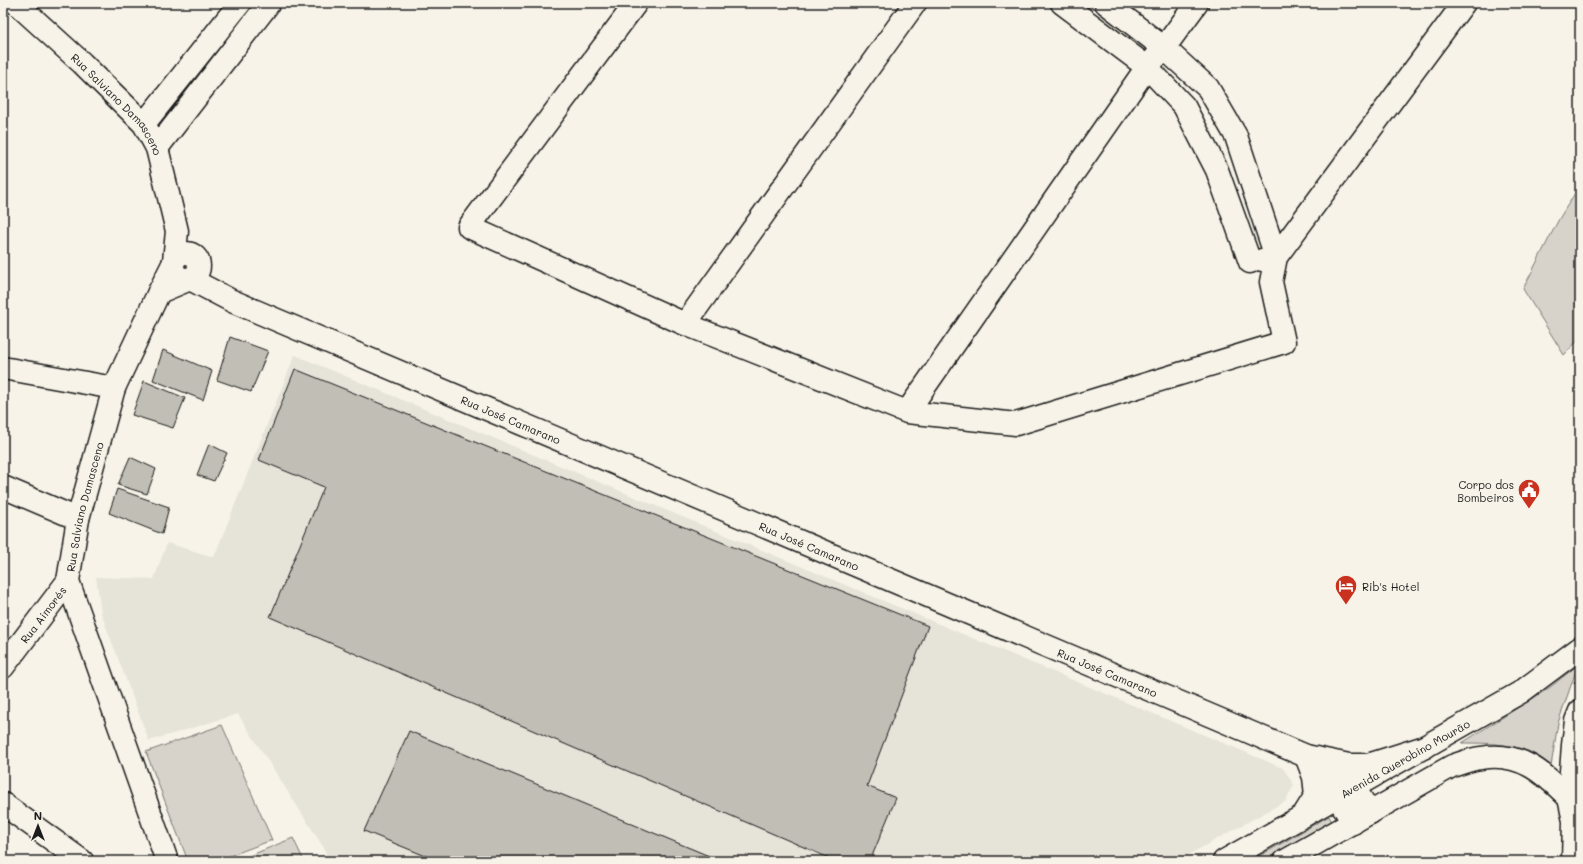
<svg xmlns="http://www.w3.org/2000/svg" width="1583" height="864" viewBox="0 0 1583 864" font-family="Mali,sans-serif">
<rect width="100%" height="100%" fill="#f7f3e8"/>
<filter id="ink" filterUnits="userSpaceOnUse"><feTurbulence type="fractalNoise" baseFrequency=".025" numOctaves="2"/><feDisplacementMap in="SourceGraphic" scale="8" xChannelSelector="R" yChannelSelector="G"/><feConvolveMatrix kernelMatrix="1 2 1 2 8 2 1 2 1" color-interpolation-filters="sRGB"/></filter>
<g filter="url(#ink)">
<path fill="#e6e3d9" d="M295,355L1283,768L1294,785L1286,801L1177,861H328L324,848L238,714L149,741L101,613L96,577L154,579L167,543L214,557Z"/>
<path fill="#d7d3cb" stroke="#7a7874" d="M1580,185V338L1564,355L1523,289L1559,219Z
M1578,665L1558,723L1551,766C1546,763 1542,758 1536,755C1516,743 1485,743 1462,743L1549,688Z
M222,725L272,840L216,861H188L146,752Z
M1329,816L1332,822L1263,861H1251Z
M293,838L304,861H237Z"/>
<path fill="#c0beb5" stroke="#1c1c1c" d="M230,337L268,351L251,392L217,380Z
M163,350L212,371L203,400L153,380Z
M295,369L928,626L867,786L896,798L870,861H836L270,617L324,487L259,460Z
M144,381L185,398L173,428L132,415Z
M209,444L227,453L214,481L197,475Z
M130,457L156,469L147,494L118,485Z
M117,489L169,507L162,534L109,513Z
M409,731L721,861H438L364,831Z"/>
<g fill="none" stroke-linecap="round" stroke-linejoin="round">
<g stroke="#1c1c1c" stroke-width="25">
<path id="street" d="M636,3L469,227L685,324L907,412L1016,424L1284,342L1271,282L1276,257
M1262,260L1276,257L1464,3
M685,324L915,3
M3,368L114,388
M907,412L1147,67L1164,48L1197,3
M3,487L78,519
M1307,757L1354,787L1370,813
M1325,781L1337,796L1353,823
M3,804L82,861"/>
</g>
<g stroke="#1c1c1c" stroke-width="25">
<g id="secondary">
<path id="s1" d="M16,3L82,63L144,124L157,148L177,231L174,261"/>
<path d="M1062,3L1147,67L1184,106L1217,170L1250,262"/>
<path d="M1106,3L1164,48L1208,88L1236,136L1276,257"/>
<path d="M144,124L240,3"/>
<path d="M157,148L269,3"/>
<circle cx="186" cy="266" r="13"/>
<path id="s2" d="M159,292L190,279L232,301L1306,756L1349,765H1368L1425,747"/>
<path id="s3" d="M3,667L68,581"/>
<path d="M1303,816L1316,795L1314,777L1306,756"/>
<path id="s4" d="M167,861L68,581L78,519L114,388L159,292L172,266"/>
<path id="s5" d="M1224,861L1521,692L1580,648"/>
<path d="M1285,861L1452,766C1461,763 1471,759 1481,758C1520,751 1544,773 1569,798"/>
<path d="M1573,861L1574,821L1569,798L1573,745L1576,721L1580,711"/>
</g>
</g>
<path stroke="#1c1c1c" stroke-width="2.5" stroke-dasharray="1 3" stroke-linecap="butt" d="M1574,682L1580,684"/>
<use href="#street" stroke="#f7f3e8" stroke-width="22"/>
<use href="#secondary" stroke="#f7f3e8" stroke-width="22"/>
</g>
</g>
<defs>
<g id="civic-pin" transform="scale(1.15)"><path d="M0 17L-7.5 6A9.5 9.5 0 1 1 7.5 6Z" fill="#c8321e" stroke="#f7f3e8"/><path d="M-.6-6.5H3V-4.5H.6V-3L4-1V1h2V6H-6V1h2V-1L-.6-3ZM-1.2 2.5V6h2.4V2.5Z" fill="#fff"/></g>
<g id="hotel-pin" transform="scale(1.15)"><path d="M0 17L-7.5 6A9.5 9.5 0 1 1 7.5 6Z" fill="#c8321e" stroke="#f7f3e8"/><path d="M-6-4.5h1.5V1H6V5H4.5V3h-9V5H-6ZM-4 0a1.8 1.8 0 1 1 3.6 0ZM.5 0V-2.5h3Q6-2.5 6 0Z" fill="#fff"/></g>
</defs>
<g fill-rule="evenodd">
<use href="#civic-pin" x="1529" y="490"/>
<use href="#hotel-pin" x="1346" y="586"/>
</g>
<g text-anchor="middle" dominant-baseline="central" stroke-width="3" stroke-linejoin="round" paint-order="stroke">
<g font-size="11" fill="#1c1c1c" stroke="#f7f3e8">
<text stroke="none"><textPath href="#s1" startOffset="144">Rua Salviano Damasceno</textPath></text>
<text stroke="none"><textPath href="#s2" startOffset="384">Rua José Camarano</textPath></text>
<text stroke="none"><textPath href="#s4" startOffset="373">Rua Salviano Damasceno</textPath></text>
<text stroke="none"><textPath href="#s2" startOffset="708">Rua José Camarano</textPath></text>
<text stroke="none"><textPath href="#s3" startOffset="66">Rua Aimorés</textPath></text>
<text stroke="none"><textPath href="#s2" startOffset="1032">Rua José Camarano</textPath></text>
<text stroke="none"><textPath href="#s5" startOffset="208">Avenida Querobino Mourão</textPath></text>
</g>
<g font-size="11" fill="#1c1c1c" stroke="#f7f3e8" text-anchor="end">
<text x="1514" y="484">Corpo dos<tspan x="1514" dy="13">Bombeiros</tspan></text>
<text x="1362" y="586" text-anchor="start">Rib's Hotel</text>
</g>
</g>
<rect width="1583" height="864" fill="none" stroke="#f7f3e8" stroke-width="16"/>
<rect x="8" y="8" width="1567" height="848" fill="none" stroke="#1c1c1c" stroke-width="1.5" filter="url(#ink)"/>
<g transform="translate(38 826)" stroke="#f7f3e8" stroke-width="3" paint-order="stroke">
<path d="M0-3L7 15L0 10L-7 15Z" fill="#1c1c1c"/>
<text y="-6" font-size="11" font-weight="bold" text-anchor="middle" fill="#1c1c1c">N</text>
</g>
</svg>
